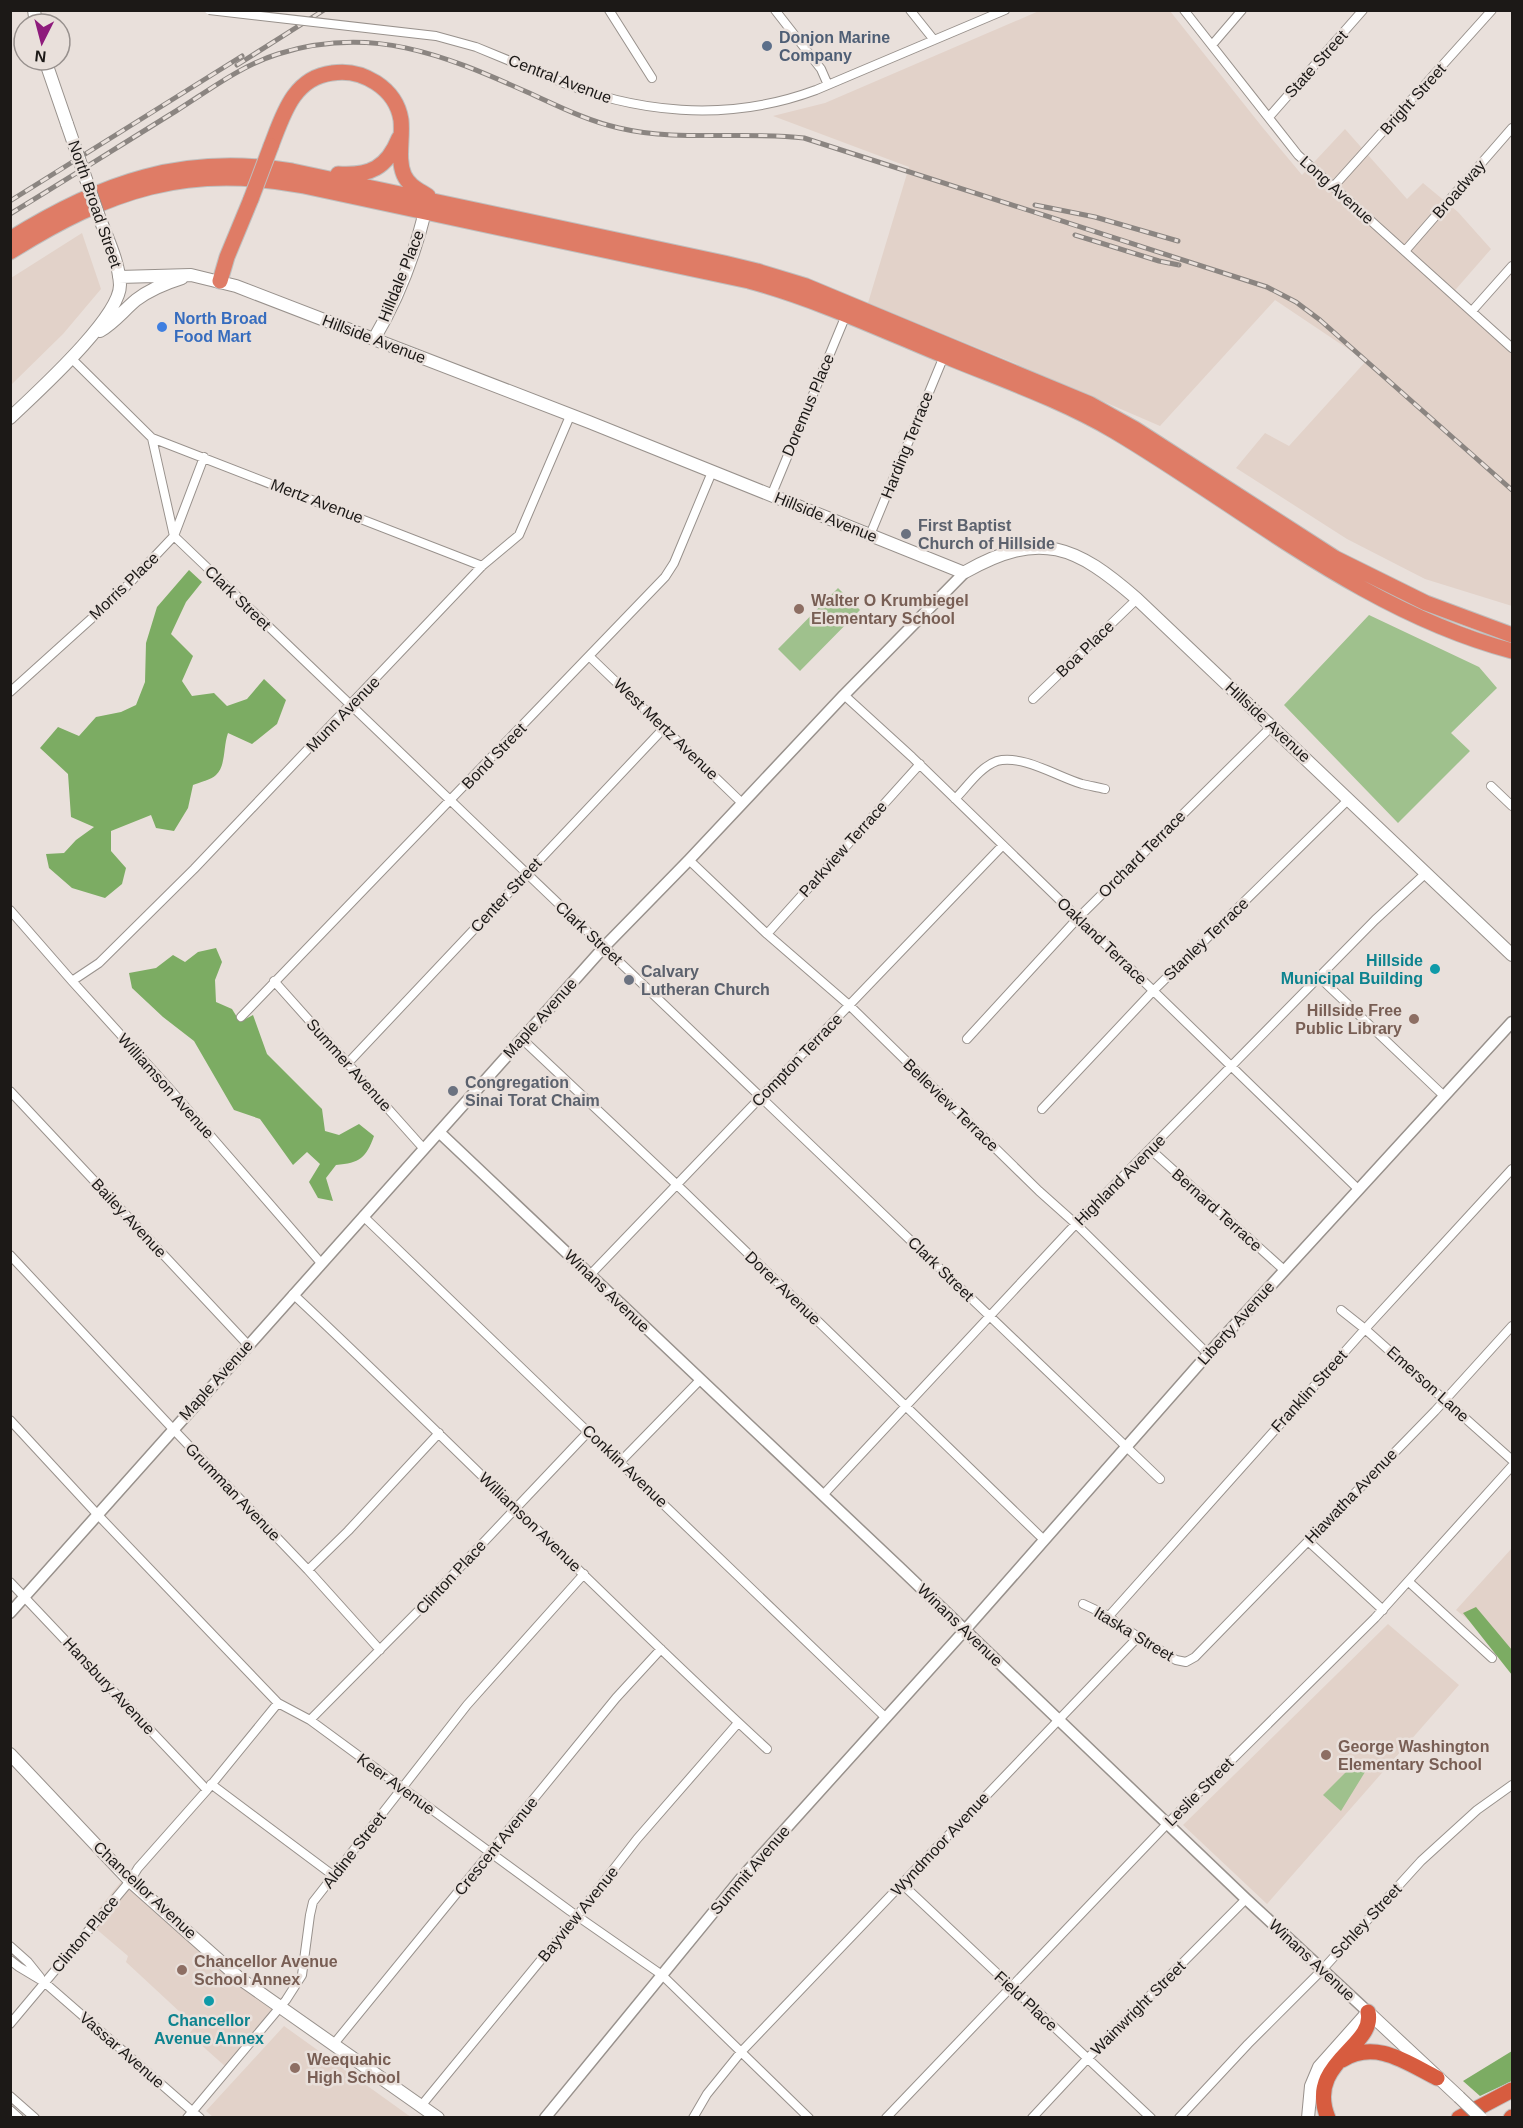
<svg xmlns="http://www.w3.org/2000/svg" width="1523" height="2128" viewBox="0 0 1523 2128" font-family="Helvetica,sans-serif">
<rect width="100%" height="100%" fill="#e9e0db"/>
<path fill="#e2d2c9" d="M1039,11H1170L1263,128L1302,175L1345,129L1407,199L1423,183L1458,212L1491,249L1450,296L1512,354V606L1425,579L1347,539L1236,468L1265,433L1289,446L1366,361L1275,300L1160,426L1012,362L868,303L909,167L773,116L825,103Z
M82,233L101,289L63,334L11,385V278Z
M1512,1548V1655L1456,1610Z
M1388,1624L1459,1685L1267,1904L1183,1825Z
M124,1878L280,2007L227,2068L189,2034L195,2026L126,1962L128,1956L88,1922Z
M284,2026L408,2115L412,2117H213L206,2111Z"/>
<path fill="#9fc18d" d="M838,588L860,610L800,671L778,649Z
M1369,615L1479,667L1497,688L1451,733L1470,751L1398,823L1284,705Z
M1355,1763L1365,1772L1341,1811L1323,1795Z"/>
<path fill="#7cac63" d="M189,570L202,582L186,602L171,634L193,656L182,681L192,696L214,693L227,706L247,699L264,679L286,700L277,724L252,744L228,733C223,747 226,766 216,775C211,780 200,782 193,785L188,808L174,831L156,828L151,815L111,831V851L126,868L122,884L105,898L72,888L49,868L46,854L64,853L76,840L94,827L71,817L68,774L40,748L58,727L79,736L96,717L121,712L136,705L145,682L146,643L157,607Z
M216,948L222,962L215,980L216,1002L232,1009L240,1022L253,1015L267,1054L322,1109L325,1131L339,1135L359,1124L374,1136C366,1158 360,1163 336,1165L326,1178L333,1201L318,1198L309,1182L320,1164L307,1152L293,1165L260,1119L234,1110L194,1041L163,1017L132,988L129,973L156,968L173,955L185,962L198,952Z
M1476,1607L1512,1650V1675L1463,1613Z
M1512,2051V2081L1480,2096L1463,2081Z"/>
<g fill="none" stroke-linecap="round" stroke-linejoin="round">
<g stroke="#98918c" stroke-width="10">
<path id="minor" d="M609,10L652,78
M775,10L821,69L828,85
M910,10L934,40
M1184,10L1298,155L1512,348
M1212,45L1242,10
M549,77C634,114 727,123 816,90L1005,10
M1269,117L1363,10
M1333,187L1492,10
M1405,251L1512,128
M1472,311L1512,266
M70,357L152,438L174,536L1160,1479
M152,438L482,566
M771,496L846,315
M870,535L944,356
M589,656L742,803
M10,692L122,591L174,536L204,457
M844,695L912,757L1358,1189
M1033,699L1137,599
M1491,786L1512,806
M955,799C967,787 980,767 997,761C1022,754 1058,777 1082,784C1090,786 1097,787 1105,789
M689,860L767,934L849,1005L1039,1191L1076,1224L1208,1354
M10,910L72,981L169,1088L321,1263
M767,934L920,764
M1319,977L1443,1095
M72,981L99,963L194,869L482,566L519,535L570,416
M274,981L424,1149
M241,1017L665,577L674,563L712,472
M522,1039L674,1182L1043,1539
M967,1039L1078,918L1272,726
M348,1063L664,728
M10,1091L248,1345
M1042,1109L1153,991L1349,799
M1150,1149L1284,1270
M363,1216L885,1717
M10,1255L173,1429L308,1570L380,1650
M590,1275L1003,845
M293,1294C453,1444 606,1601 767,1749
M1341,1310L1365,1329L1512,1460
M10,1420L97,1514L278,1703L310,1720L570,1911L662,1975L809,2118
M621,1461L700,1380
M823,1495L1070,1230L1375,920L1426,873
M1308,1541L1383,1610
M308,1570L348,1531L439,1433
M10,1582L207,1790
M1409,1582L1492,1658
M1083,1604L1109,1616L1116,1623L1176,1660L1186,1662L1195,1657L1435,1411L1512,1326
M1109,1616L1365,1329L1512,1169
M310,1720L427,1602L589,1431
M211,1784L334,1876
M902,1884L1151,2118
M10,1946L28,1962L40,1977
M10,1960L19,1967L44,1982L200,2118
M10,2024L130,1881L138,1868L207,1790L278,1703
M333,2045L616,1698L661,1649
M10,2096L35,2118
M421,2106L577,1916L637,1839L738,1723
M10,2110L19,2118
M187,2118L286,2000L302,1975L310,1915L313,1902L467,1705L584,1574
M693,2118L707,2094L741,2052L1138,1637
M886,2118L1167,1824L1375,1618L1512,1466
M1032,2118L1087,2059L1246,1899
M1179,2118L1248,2044L1322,1970L1421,1861L1477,1810L1512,1785"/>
</g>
<g stroke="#98918c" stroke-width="13">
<path id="tertiary" d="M439,1132L900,1568L1246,1899L1368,2012
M10,1613L604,947L689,860L844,695L965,572
M545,2118L743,1876L965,1630L1208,1354L1512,1022"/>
</g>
<g stroke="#98918c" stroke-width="14">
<path id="secondary" d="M34,10L36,24
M45,60L67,124
M119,277L191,275L236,286L589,422L962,572H965C1041,529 1076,546 1137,599L1512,955
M100,331C114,323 123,311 136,300C149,290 166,283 182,278
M374,339C397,300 414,257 425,212
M10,418C36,393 120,318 120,285C119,261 106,236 98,214
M10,1754L130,1881L239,1978L438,2118
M1308,2118L1311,2086L1319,2067L1368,2012L1459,2097"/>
</g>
<g stroke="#bfbfbe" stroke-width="17">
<path id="trunk" d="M271,146C283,115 293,78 332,73C362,68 396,88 401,120C403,138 397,159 404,175C409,186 419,190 428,196
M338,174C370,176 387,168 399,138
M10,239C101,182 184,153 292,171L724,263L757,271L806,286L1090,404L1135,429L1335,558L1426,603L1512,635
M10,252C109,190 187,163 304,186L749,281C819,300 886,332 952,359C1006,381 1063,401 1114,431C1244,508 1364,612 1512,651
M220,281L227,257L251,199"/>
</g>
<g stroke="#bfbfbe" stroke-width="17">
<path id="motorway" d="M1342,2060C1376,2039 1407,2063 1437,2078
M1328,2118C1305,2062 1376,2047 1368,2012
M1459,2118L1512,2090
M1511,2118L1512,2117"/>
</g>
<use href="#minor" stroke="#fff" stroke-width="8"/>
<use href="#tertiary" stroke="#fff" stroke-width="10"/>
<use href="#secondary" stroke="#fff" stroke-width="12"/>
<use href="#trunk" stroke="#df7c66" stroke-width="15"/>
<use href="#motorway" stroke="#d75c3f" stroke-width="15"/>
<g stroke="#8b8581" stroke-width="5">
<path id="rail" d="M237,65L324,10
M10,201L242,56
M1035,205L1095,217L1178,241
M10,214C66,180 121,145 176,111C208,91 242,65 278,54C371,25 442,54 527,92C556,105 587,121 619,128C678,142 743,131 804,138L1267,287L1296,302L1320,320L1512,490
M1075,235L1159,261L1179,265"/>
</g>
<use href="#rail" stroke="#e9e0db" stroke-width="3" stroke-dasharray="9" stroke-linecap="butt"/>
<g stroke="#98918c" stroke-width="10" stroke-linecap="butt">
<path id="minor-bridge" d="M209,10L436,36L476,47L549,77"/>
</g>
<g stroke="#98918c" stroke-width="14" stroke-linecap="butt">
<path id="secondary-bridge" d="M67,124L98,214
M1459,2097L1481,2118"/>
</g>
<g stroke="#bfbfbe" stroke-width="17" stroke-linecap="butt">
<path id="trunk-bridge" d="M251,199L271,146"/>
</g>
<use href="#minor-bridge" stroke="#fff" stroke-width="8"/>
<use href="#secondary-bridge" stroke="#fff" stroke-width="12"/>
<use href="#trunk-bridge" stroke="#df7c66" stroke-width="15"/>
</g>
<circle fill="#5c6f8a" stroke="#e9e0db" stroke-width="2" cx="767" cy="46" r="6"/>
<circle fill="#3f7fe0" stroke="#e9e0db" stroke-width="2" cx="162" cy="327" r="6"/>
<g fill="#6b7280" stroke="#e9e0db" stroke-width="2">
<circle cx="906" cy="534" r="6"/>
<circle cx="629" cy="980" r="6"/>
<circle cx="453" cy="1091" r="6"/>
</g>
<g fill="#8d6e63" stroke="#e9e0db" stroke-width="2">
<circle cx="799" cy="609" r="6"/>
<circle cx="1414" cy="1019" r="6"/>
<circle cx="1326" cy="1755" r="6"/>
<circle cx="182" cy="1970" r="6"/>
<circle cx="295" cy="2068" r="6"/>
</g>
<g fill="#0f9aa8" stroke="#e9e0db" stroke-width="2">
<circle cx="1435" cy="969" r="6"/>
<circle cx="209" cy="2001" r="6"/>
</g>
<g text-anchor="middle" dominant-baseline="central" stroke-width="5" stroke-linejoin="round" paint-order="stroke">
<g font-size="16" font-weight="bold" fill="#4e5e75" stroke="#e9e0db" text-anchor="start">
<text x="779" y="37">Donjon Marine<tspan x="779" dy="18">Company</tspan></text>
</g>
<g font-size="16" fill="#1c1917" stroke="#e9e0db">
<text transform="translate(1316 64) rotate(-48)">State Street</text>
<text transform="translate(560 79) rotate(21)">Central Avenue</text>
<text transform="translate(1413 99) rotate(-48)">Bright Street</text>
<text transform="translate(1459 189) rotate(-49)">Broadway</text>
<text transform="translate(1337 190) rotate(42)">Long Avenue</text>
<text transform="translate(95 204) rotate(71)">North Broad Street</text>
<text transform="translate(401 276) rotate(-68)">Hilldale Place</text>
<text transform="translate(374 339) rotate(21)">Hillside Avenue</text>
<text transform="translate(808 405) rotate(-67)">Doremus Place</text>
<text transform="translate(907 445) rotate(-68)">Harding Terrace</text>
<text transform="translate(317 501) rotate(21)">Mertz Avenue</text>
<text transform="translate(826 517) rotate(22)">Hillside Avenue</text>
<text transform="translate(124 586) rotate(-44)">Morris Place</text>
<text transform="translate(238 598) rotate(44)">Clark Street</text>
<text transform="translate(1085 649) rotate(-44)">Boa Place</text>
<text transform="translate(343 714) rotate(-46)">Munn Avenue</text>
<text transform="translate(1268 722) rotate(43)">Hillside Avenue</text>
<text transform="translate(666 729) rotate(44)">West Mertz Avenue</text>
<text transform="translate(494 756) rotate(-46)">Bond Street</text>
<text transform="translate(843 849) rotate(-48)">Parkview Terrace</text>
<text transform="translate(1142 854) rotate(-45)">Orchard Terrace</text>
<text transform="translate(506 895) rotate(-47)">Center Street</text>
<text transform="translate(589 933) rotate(43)">Clark Street</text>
<text transform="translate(1206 939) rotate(-44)">Stanley Terrace</text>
<text transform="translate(1102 941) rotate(44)">Oakland Terrace</text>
<text transform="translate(540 1018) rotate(-48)">Maple Avenue</text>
<text transform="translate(797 1060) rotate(-46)">Compton Terrace</text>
<text transform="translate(349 1065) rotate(48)">Summer Avenue</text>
<text transform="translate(166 1086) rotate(48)">Williamson Avenue</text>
<text transform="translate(951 1105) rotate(44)">Belleview Terrace</text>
<text transform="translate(1120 1180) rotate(-45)">Highland Avenue</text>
<text transform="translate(1217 1210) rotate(42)">Bernard Terrace</text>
<text transform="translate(129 1218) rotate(47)">Bailey Avenue</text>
<text transform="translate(941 1269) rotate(44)">Clark Street</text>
<text transform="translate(783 1288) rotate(44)">Dorer Avenue</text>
<text transform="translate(607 1291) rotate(44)">Winans Avenue</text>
<text transform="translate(1236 1323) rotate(-48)">Liberty Avenue</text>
<text transform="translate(216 1380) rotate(-48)">Maple Avenue</text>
<text transform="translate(1428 1384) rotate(42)">Emerson Lane</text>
<text transform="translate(1309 1391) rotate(-48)">Franklin Street</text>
<text transform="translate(625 1466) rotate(44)">Conklin Avenue</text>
<text transform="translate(233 1492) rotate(46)">Grumman Avenue</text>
<text transform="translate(1351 1496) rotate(-46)">Hiawatha Avenue</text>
<text transform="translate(530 1522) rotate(44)">Williamson Avenue</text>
<text transform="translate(451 1577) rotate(-47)">Clinton Place</text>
<text transform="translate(960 1625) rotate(44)">Winans Avenue</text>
<text transform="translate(1134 1634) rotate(31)">Itaska Street</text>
<text transform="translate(109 1686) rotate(47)">Hansbury Avenue</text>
<text transform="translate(396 1784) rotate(36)">Keer Avenue</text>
<text transform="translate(1199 1792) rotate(-45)">Leslie Street</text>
<text transform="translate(940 1844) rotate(-47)">Wyndmoor Avenue</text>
<text transform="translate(496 1846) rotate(-51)">Crescent Avenue</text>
<text transform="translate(354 1850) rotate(-52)">Aldine Street</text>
<text transform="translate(750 1870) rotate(-49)">Summit Avenue</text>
<text transform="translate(145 1890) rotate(43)">Chancellor Avenue</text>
<text transform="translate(578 1914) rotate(-51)">Bayview Avenue</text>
<text transform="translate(1366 1921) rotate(-47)">Schley Street</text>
<text transform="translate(85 1934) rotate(-50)">Clinton Place</text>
<text transform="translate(1312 1960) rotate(43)">Winans Avenue</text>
<text transform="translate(1026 2001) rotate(43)">Field Place</text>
<text transform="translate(1138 2008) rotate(-45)">Wainwright Street</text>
<text transform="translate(122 2050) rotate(41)">Vassar Avenue</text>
</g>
<g font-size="16" font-weight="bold" fill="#366cbe" stroke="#e9e0db" text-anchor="start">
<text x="174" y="318">North Broad<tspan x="174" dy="18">Food Mart</tspan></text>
</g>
<g font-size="16" font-weight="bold" fill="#5b616d" stroke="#e9e0db" text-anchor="start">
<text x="918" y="525">First Baptist<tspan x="918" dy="18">Church of Hillside</tspan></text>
<text x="641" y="971">Calvary<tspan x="641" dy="18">Lutheran Church</tspan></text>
<text x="465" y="1082">Congregation<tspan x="465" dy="18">Sinai Torat Chaim</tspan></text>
</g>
<g font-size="16" font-weight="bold" fill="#785e54" stroke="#e9e0db" text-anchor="start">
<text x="811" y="600">Walter O Krumbiegel<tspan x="811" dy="18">Elementary School</tspan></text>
<text x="1402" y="1010" text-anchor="end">Hillside Free<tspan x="1402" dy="18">Public Library</tspan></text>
<text x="1338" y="1746">George Washington<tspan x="1338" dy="18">Elementary School</tspan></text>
<text x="194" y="1961">Chancellor Avenue<tspan x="194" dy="18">School Annex</tspan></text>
<text x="307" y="2059">Weequahic<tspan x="307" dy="18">High School</tspan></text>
</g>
<g font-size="16" font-weight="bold" fill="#0d838f" stroke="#e9e0db" text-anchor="end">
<text x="1423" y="960">Hillside<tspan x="1423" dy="18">Municipal Building</tspan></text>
<text x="209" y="2020" text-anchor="middle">Chancellor<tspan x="209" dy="18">Avenue Annex</tspan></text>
</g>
</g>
<rect width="1523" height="2128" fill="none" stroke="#1c1917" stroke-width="24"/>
<g transform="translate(42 42) rotate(186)"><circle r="28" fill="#e9e0db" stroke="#97908d" stroke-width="1.5"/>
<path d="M0-4.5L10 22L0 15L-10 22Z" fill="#8e1b7c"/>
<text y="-9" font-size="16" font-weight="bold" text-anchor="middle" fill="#1c1917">N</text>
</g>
</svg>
